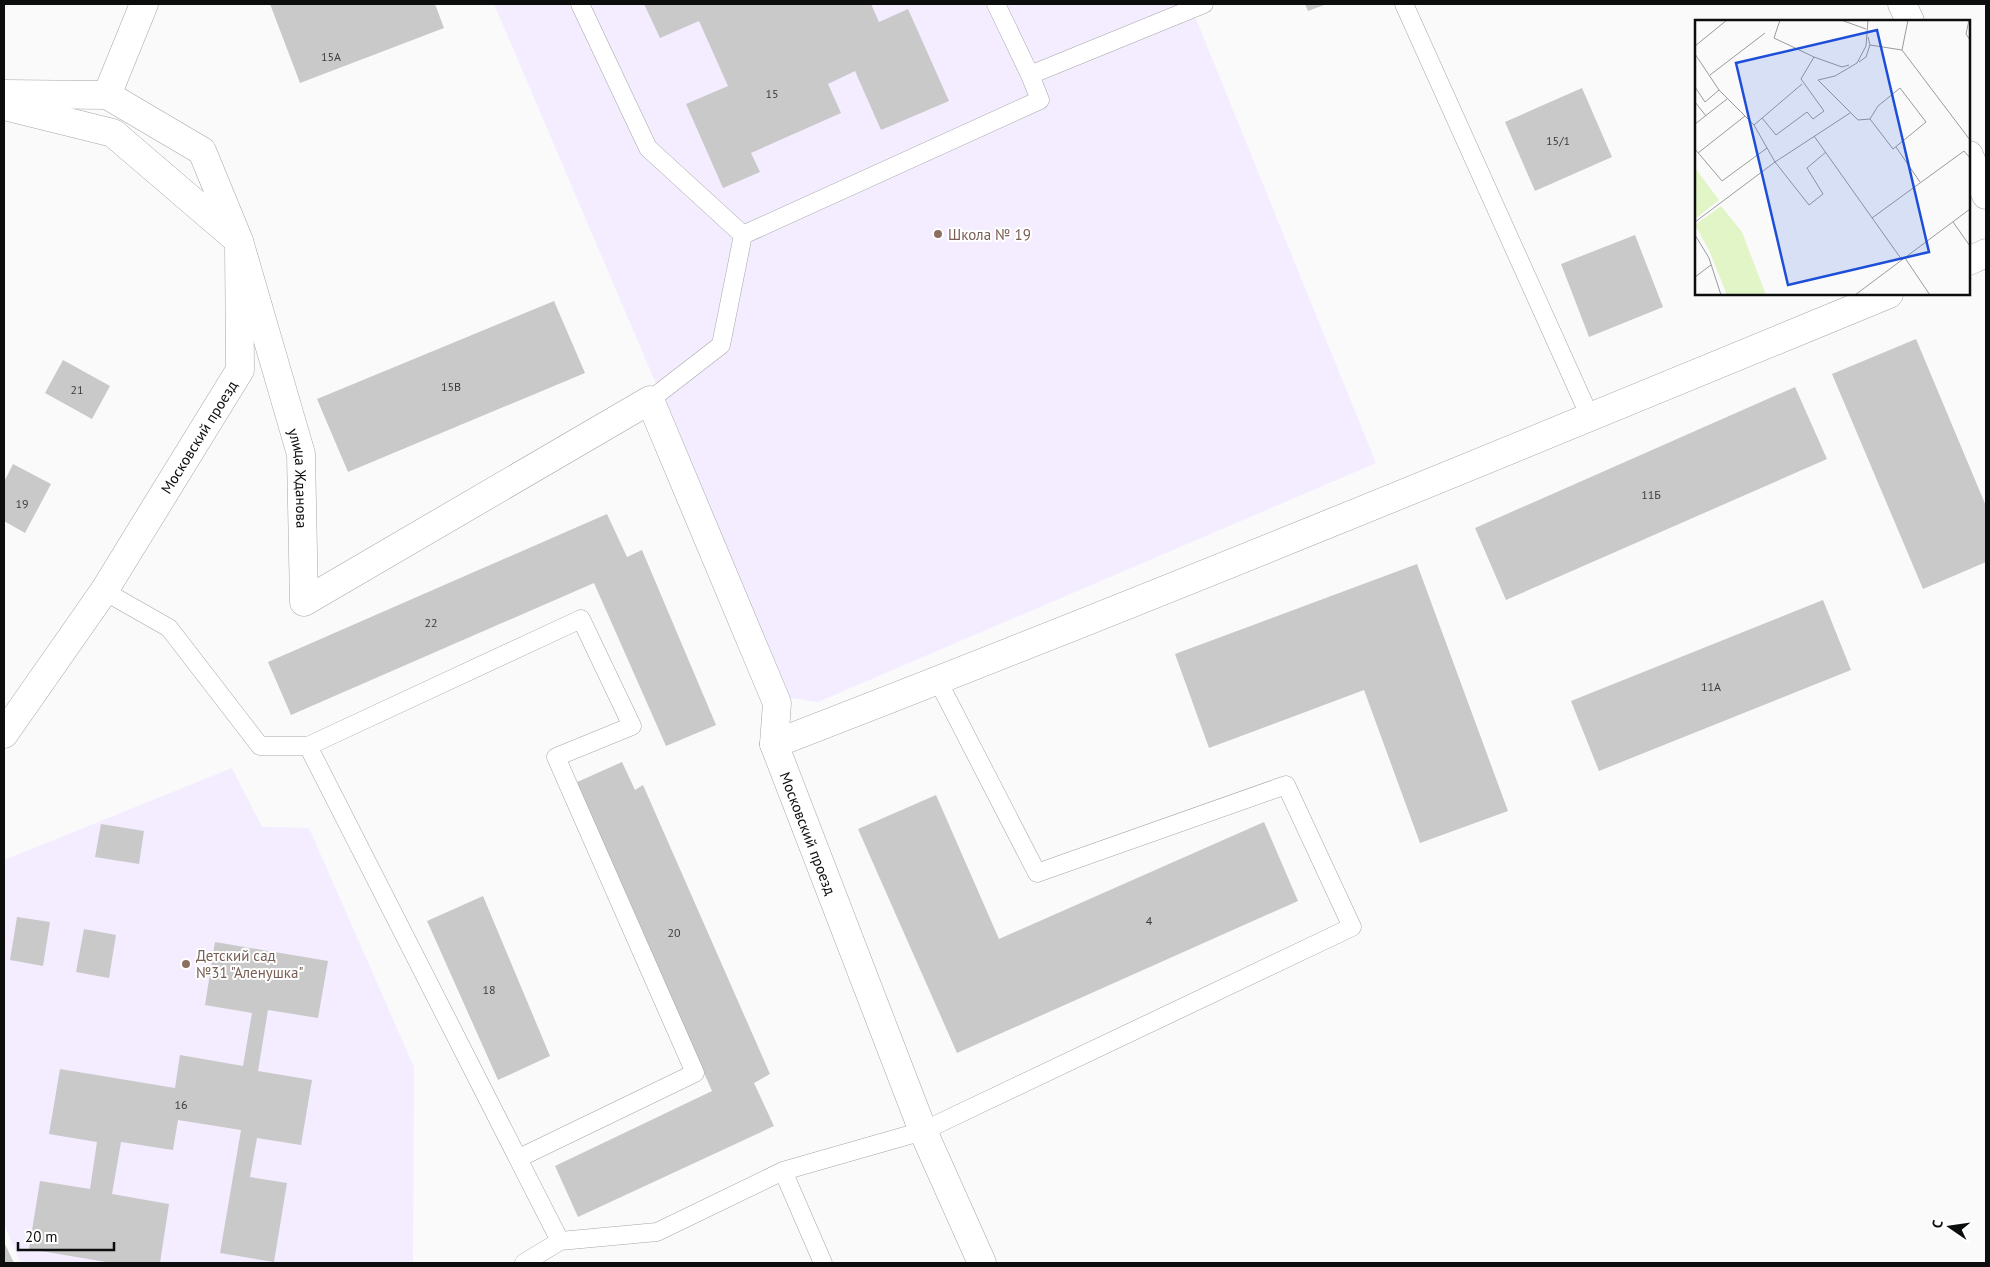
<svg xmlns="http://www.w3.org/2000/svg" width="1990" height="1267" viewBox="0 0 1990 1267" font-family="'PT Sans',sans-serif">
<rect width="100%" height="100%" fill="#fafafb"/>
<path fill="#f3edff" d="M494,4H1190L1376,463L818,702L790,698Z
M232,768L262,827L309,828L414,1067L413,1263H21L4,1224V860Z"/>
<path fill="#cac9c9" d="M270,4H435L444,28L300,83Z
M644,4H871L879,22L908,9L949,101L881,130L855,71L828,84L841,113L751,153L760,172L723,188L686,104L728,86L699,21L660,38Z
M1305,4H1327L1308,11Z
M1582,88L1612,157L1535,191L1505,122Z
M1635,235L1663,307L1589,337L1561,264Z
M554,301L585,373L348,472L317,399Z
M1916,339L1986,506V562L1923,589L1832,374Z
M63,360L110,386L92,419L45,393Z
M1795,387L1827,459L1506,600L1475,528Z
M13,464L51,484L25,533L4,521V482Z
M607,514L627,557L642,550L716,725L666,746L594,583L291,715L268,662Z
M1417,564L1508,811L1420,843L1364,690L1209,748L1175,654Z
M1823,600L1851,670L1599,771L1571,701Z
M622,762L635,790L643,785L770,1074L754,1083L774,1126L578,1217L555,1166L712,1091L575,783Z
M936,795L999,939L1264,822L1298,901L957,1053L858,829Z
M101,824L144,831L139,864L95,857Z
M483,896L550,1056L498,1080L427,921Z
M17,917L50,922L43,966L10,960Z
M84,929L116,935L109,978L76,972Z
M215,942L328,961L318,1018L268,1010L258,1071L312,1080L301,1145L257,1138L250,1177L287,1183L274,1262L220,1253L241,1130L178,1120L173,1150L121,1142L112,1194L169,1204L160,1263H112L29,1249L40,1181L90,1189L97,1142L49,1134L60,1069L175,1088L180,1055L243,1066L252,1013L205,1005Z
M5,1244L14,1263H4V1245Z"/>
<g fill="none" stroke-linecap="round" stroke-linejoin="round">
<g stroke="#a5a6a7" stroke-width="19">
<path id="service" d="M580,4L648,148L743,235
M1404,4L1590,417
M1030,75L1204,4
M650,400L721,345L743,235L1040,100L1030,75L996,4
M104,591L169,628L260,746H308L581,619L632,726L556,757L695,1073L519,1158
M308,746L560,1241
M783,1171L823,1263
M524,1263L560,1241L657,1232L783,1171L923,1131L1352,927L1286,785L1037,873L938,681"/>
</g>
<g stroke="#a5a6a7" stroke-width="29">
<g id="minor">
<path d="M1902,4L1910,21"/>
<path d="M4,94L107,95L202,151L239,241L240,370L104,591L4,734"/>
<path d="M107,95L144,4"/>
<path id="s1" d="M4,106L113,133L239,241L301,454L304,602L650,400L777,703L774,744L923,1131L982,1263"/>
<path d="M1969,155L1986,195"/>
<path d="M1969,261L1986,253"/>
<path d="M774,744C1147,600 1518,447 1889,294"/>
</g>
</g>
<use href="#service" stroke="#fff" stroke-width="18"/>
<use href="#minor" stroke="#fff" stroke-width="28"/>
</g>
<g fill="#8d6e63" stroke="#fff" stroke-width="2">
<circle cx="938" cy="234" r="5"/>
<circle cx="186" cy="964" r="5"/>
</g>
<g text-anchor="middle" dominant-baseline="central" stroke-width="4" stroke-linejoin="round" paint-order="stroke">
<g font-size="12" fill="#3c3c3c">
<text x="331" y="56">15А</text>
<text x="772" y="93">15</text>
<text x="1558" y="140">15/1</text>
<text x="451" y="386">15В</text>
<text x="77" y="389">21</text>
<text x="1651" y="494">11Б</text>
<text x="22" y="503">19</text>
<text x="431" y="622">22</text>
<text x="1711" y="686">11А</text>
<text x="1149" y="920">4</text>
<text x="674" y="932">20</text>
<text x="489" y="989">18</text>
<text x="181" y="1104">16</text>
</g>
<g font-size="15" fill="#785e54" stroke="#fff" text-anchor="start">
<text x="948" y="234">Школа № 19</text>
<text x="196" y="955">Детский сад<tspan x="196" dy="17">№31 "Аленушка"</tspan></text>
</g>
<g font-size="15" fill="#0c0d0d" stroke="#fff">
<text transform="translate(199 437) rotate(-58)">Московский проезд</text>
<text stroke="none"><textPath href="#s1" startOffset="524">улица Жданова</textPath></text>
<text stroke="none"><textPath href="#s1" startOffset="1514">Московский проезд</textPath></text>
</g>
</g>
<g transform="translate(1695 20)">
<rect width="275" height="275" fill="#fafafb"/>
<path d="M0,148L24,180L0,199ZM26,186L47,212L71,275H32L14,230L0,205Z" fill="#e2f5c7"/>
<path fill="none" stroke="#9b9b9c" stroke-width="1" d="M85,0L79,18L119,37L147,47L154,45M146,0L171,9M173,0L171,26L162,43L140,56L123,60L163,100L175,99L198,129L231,102L205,68L183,86L175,99M213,0L207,30L275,120M274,0L271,14L275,20M175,25L207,30M0,26L32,0M0,34L24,70L59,105L80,142L114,185L128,174L112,148L131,132M164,42L171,37L175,25L173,17M15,55L70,13M0,67L10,82L24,70M0,82L11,96M67,98L81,115L112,92L118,99L129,91L106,59L119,37M0,104L32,79M59,105L107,64M119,116L207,240M201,127L225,162M0,129L27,161L72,128M3,133L50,96M177,198L269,131L275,138M0,202L80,142L155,93M258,202L275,226M0,215L14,238L26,275M210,238L235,275M0,257L16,245M160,275L275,189"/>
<path fill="#1d4ed8" fill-opacity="0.15" stroke="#1d4ed8" stroke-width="2.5" d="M182,10L234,232L93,265L41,43Z"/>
<rect width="275" height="275" fill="none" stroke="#0c0d0d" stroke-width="2.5"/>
</g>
<rect width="1990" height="1267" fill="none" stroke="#0c0d0d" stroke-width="10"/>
<g transform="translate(1950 1227) rotate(283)" stroke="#ffffff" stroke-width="4" paint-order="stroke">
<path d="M0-4L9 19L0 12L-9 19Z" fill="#0c0d0d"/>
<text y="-8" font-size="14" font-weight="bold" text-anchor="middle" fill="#0c0d0d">С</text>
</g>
<path d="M18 1242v8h96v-8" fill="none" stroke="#0c0d0d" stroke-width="2.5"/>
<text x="25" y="1242" font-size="15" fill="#0c0d0d" stroke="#ffffff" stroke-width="4" paint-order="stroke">20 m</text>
</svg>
